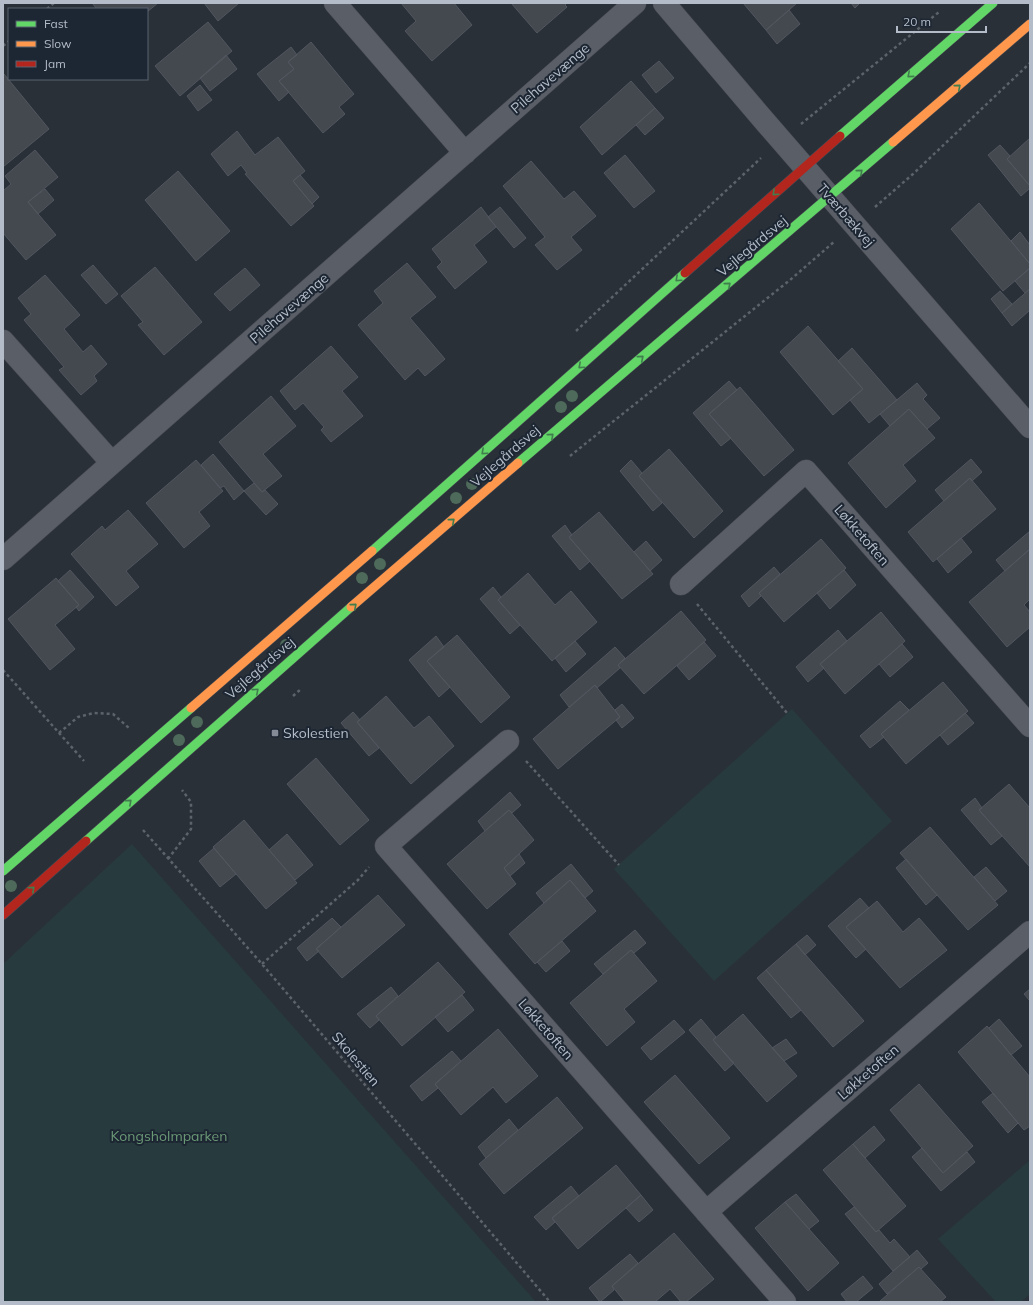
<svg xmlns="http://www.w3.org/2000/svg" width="1033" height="1305" viewBox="0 0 1033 1305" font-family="Mulish,sans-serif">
<rect width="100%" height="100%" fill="#2a3038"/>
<path fill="#273a3e" d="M792,709L892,821L714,981L614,869Z
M132,844L536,1302H3V964Z
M1030,1160V1294L1021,1302H996L938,1239Z"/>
<path fill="#444950" stroke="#52575f" d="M92,3H158L147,12V9H97Z
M204,3H239L218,21Z
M401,3H454L472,25L432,61L405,31L416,21Z
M511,3H567L565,5L567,7L537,33Z
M743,3H797L766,30Z
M851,3H860L855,8Z
M789,10L800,24L777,44L766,30Z
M208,22L232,51L180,96L155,66Z
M311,42L354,94L339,107L345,114L323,133L279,81L294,69L288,62Z
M291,47L297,55L288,62L294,69L279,81L289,92L279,101L257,74Z
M226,55L237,69L210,91L200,78Z
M659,61L674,78L656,93L642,75Z
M4,74L49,129L3,167V75Z
M631,81L655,108L602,155L580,127Z
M200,85L212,100L198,111L187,96Z
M655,108L664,118L645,135L636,125Z
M237,131L255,155L278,137L305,171L293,181L314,206L291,226L245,174L247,173L241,165L228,176L211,154Z
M1030,138V186L1007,159Z
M1000,145L1010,156L1007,159L1030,186V188L1021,196L988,155Z
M35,150L58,177L28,202L56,235L26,260L3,233V191L11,184L5,176Z
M625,155L655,191L634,208L604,173Z
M531,161L564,199L574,191L596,216L571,237L582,250L557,270L535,245L545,237L503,186Z
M178,171L230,231L196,261L145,200Z
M300,175L319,197L312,204L293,181Z
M45,189L54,200L38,214L28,202Z
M979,203L1030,264V268L1003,291L951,229Z
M481,207L496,227L474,245L487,262L455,289L437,267L442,262L432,249Z
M500,207L526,238L514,248L488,217Z
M1020,232L1030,245V264L1011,241Z
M407,263L436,297L410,318L445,359L425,376L418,368L405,380L358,325L383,303L374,291Z
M93,265L118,294L106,304L81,275Z
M155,267L202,322L164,355L138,325L143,322L121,296Z
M245,268L260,285L230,311L214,294Z
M1030,268V289L1025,293L1015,281Z
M45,275L80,315L64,329L83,352L91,345L107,364L94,376L97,381L81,395L59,370L64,367L24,320L31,314L18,298Z
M1030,289V310L1012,326L1002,313Z
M1000,291L1012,304L1002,313L991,299Z
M808,326L863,389L833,415L780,352Z
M331,346L358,377L342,391L363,416L331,442L321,430L324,427L303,403L295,410L280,391Z
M852,348L897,400L869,423L850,400L863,389L838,361Z
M729,381L737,390L709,414L731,438L721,446L693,413Z
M917,383L927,395L923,399L940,418L927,429L909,409L890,426L880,414Z
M740,387L794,450L764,476L709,414Z
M271,396L296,426L263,454L282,476L262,492L219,442Z
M909,409L935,438L903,465L916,481L886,508L848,463Z
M669,449L723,511L694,538L639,476Z
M213,454L244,491L234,500L224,486L220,488L201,465Z
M971,459L982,472L972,481L970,478L944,501L935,490Z
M196,460L223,491L199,512L210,526L184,548L146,503Z
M631,460L642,473L639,476L662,503L653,511L620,471Z
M970,478L996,509L933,562L908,532Z
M254,483L262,492L265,490L278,504L266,515L244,491Z
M128,510L158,544L126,571L139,587L116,606L71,554L102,526L105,530Z
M599,512L653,574L622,599L569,537Z
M565,525L572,535L569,537L590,561L580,570L552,536Z
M1030,531V549L1005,571L996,560Z
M961,538L972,552L948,573L937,559Z
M821,539L846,568L784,622L759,593Z
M646,541L662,560L650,571L634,552Z
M1030,549V599L1024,605L1030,612V627L1007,647L969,602Z
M774,567L780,574L759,593L761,596L749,607L741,596Z
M70,570L94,597L79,611L76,607L79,605L58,581Z
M844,570L856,585L830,609L817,593Z
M528,573L555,605L571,591L597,622L552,661L498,600Z
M56,578L79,605L55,625L75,649L50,670L8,619Z
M493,587L501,597L498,600L520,625L510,634L480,599Z
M681,611L706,640L644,694L618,665Z
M881,612L905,641L845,694L820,664Z
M838,630L847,641L820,664L824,668L808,682L796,667Z
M457,635L510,697L481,723L427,661Z
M436,636L444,647L427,661L450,687L439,697L409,660Z
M575,641L586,654L566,672L555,658Z
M704,642L716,656L689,680L677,666Z
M902,644L913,657L890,677L879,664Z
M615,647L625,658L618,665L620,668L597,688L595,685L569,707L560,695Z
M943,682L968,711L906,764L881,734Z
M595,685L620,717L558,769L533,739Z
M386,696L414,728L429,716L454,746L411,784L357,722Z
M900,701L909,710L881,734L884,737L870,748L860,736Z
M622,704L634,718L622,728L616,720L620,717L615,710Z
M353,712L360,720L357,722L379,748L369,756L341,723Z
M965,713L974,723L948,745L940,735Z
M316,758L369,820L340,845L287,784Z
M1009,784L1030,808V867L979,810Z
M510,792L521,805L512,813L509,810L485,831L478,821Z
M975,798L982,808L979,810L1002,836L991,845L961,810Z
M509,810L534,840L504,868L516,884L487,909L447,864Z
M244,820L297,883L266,909L213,847Z
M930,827L998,905L968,930L900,853Z
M287,834L313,865L295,880L269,850Z
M214,848L236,874L220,887L199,861Z
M519,854L525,863L510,876L504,868Z
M906,859L937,895L926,905L896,868Z
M571,864L593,891L585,898L570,880L544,903L536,893Z
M986,867L1007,891L995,901L974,877Z
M570,880L596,911L535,964L509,934Z
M378,895L405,925L342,978L316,949Z
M860,898L869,908L846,927L866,949L856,958L828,926Z
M877,901L903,932L919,918L947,950L900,988L846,927Z
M332,918L341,927L316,949L319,951L307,961L297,948Z
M635,930L646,943L634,953L631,950L603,974L594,964Z
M807,935L816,945L805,955L796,944Z
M562,941L570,951L546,972L537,962Z
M796,944L864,1021L833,1047L766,970Z
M631,950L657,981L624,1009L635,1022L607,1046L570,1003Z
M438,962L465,992L402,1046L376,1016Z
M766,970L801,1010L791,1018L757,978Z
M391,987L398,996L376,1016L379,1020L370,1028L357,1014Z
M1030,989V1001L1024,994Z
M462,995L474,1010L448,1032L435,1017Z
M743,1014L797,1076L767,1102L713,1040Z
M701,1019L716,1037L713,1040L734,1063L725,1071L689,1030Z
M999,1019L1022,1046L1011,1055L989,1028Z
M674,1020L685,1032L651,1060L641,1048Z
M987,1026L1030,1077V1126L1024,1130L958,1052Z
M498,1029L538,1076L506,1103L493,1087L461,1115L435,1084Z
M786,1039L797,1053L784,1061L772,1048Z
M452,1051L461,1061L435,1084L438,1088L422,1101L410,1086Z
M675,1075L730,1138L699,1164L644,1102Z
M919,1084L973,1146L943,1173L890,1110Z
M993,1093L1018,1123L1008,1133L982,1102Z
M557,1097L583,1128L504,1194L479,1164Z
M509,1119L518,1130L486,1158L478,1147Z
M874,1126L885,1140L865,1158L853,1144Z
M853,1144L906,1206L876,1232L823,1170Z
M922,1148L943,1173L967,1152L975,1162L941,1191L912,1157Z
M616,1165L641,1195L578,1249L552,1218Z
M571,1186L579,1196L552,1218L555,1222L546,1230L534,1217Z
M796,1194L819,1221L809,1229L785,1202Z
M641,1195L653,1210L639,1222L626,1208Z
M785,1202L839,1263L808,1291L755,1228Z
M854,1207L876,1232L879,1230L890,1243L894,1239L910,1257L893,1271L845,1214Z
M674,1233L714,1279L686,1302H681L670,1289L655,1302H625L612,1286Z
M917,1250L928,1263L921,1269L919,1267L887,1294L879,1284Z
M630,1254L638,1263L612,1286L614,1290L600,1302L589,1288Z
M919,1267L946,1297L940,1302H879Z
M863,1276L873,1288L856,1302H847L841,1294Z"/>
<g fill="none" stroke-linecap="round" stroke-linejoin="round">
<g stroke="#484c53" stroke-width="23">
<path id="street" d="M335,3L465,153
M664,3L767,124L1030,427
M3,341L112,463
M3,559L635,3
M681,584L806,471L1030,726
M508,741L386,846L785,1302
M706,1212L1030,932"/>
</g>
<g stroke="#484c53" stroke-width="10">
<path id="fast" d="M840,136L993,3
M518,463L893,142
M372,551L685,273
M86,841L351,607
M3,871L191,708"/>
</g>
<g stroke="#484c53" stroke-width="10">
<path id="slow" d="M893,142L1030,24
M351,607L518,463
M191,708L372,551"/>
</g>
<g stroke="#484c53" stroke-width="10">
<path id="jam" d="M685,273L840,136
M3,915L86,841"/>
</g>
<path stroke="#5d636a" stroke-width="2.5" stroke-dasharray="3 3" stroke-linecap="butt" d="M47,9L54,3
M3,46L9,41
M801,124L939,12
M875,207L913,174L1030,63
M576,331L761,158
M570,456L790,280L835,241
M697,604L787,713
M3,670L84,761
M293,696L301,689
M59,733L78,717L94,713L113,714L129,728
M526,761L619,865
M143,830L262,964L550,1302
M168,859L191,829V802L182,790
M262,964L358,880L369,867"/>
<use href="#street" stroke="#5a5e66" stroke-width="22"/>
<use href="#fast" stroke="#63d668" stroke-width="9"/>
<use href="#slow" stroke="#ff974d" stroke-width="9"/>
<use href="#jam" stroke="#b3261e" stroke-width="9"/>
</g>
<g fill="#4e6a5a">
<circle cx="572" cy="396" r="6"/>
<circle cx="561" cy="407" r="6"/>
<circle cx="472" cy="484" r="6"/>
<circle cx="456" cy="498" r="6"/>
<circle cx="380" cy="564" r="6"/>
<circle cx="362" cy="578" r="6"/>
<circle cx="286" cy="645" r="6"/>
<circle cx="273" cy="657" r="6"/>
<circle cx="197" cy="722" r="6"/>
<circle cx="179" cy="740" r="6"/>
<circle cx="11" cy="886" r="6"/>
</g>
<defs><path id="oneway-chevron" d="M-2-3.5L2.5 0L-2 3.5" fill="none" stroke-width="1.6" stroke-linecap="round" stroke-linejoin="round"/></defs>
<g stroke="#407e4e">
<use href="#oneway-chevron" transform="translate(910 75) rotate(139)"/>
<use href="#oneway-chevron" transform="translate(958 87) rotate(-41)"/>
<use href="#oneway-chevron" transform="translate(860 172) rotate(-41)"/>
<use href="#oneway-chevron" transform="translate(775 193) rotate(138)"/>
<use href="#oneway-chevron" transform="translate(678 279) rotate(138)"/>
<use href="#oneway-chevron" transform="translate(728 285) rotate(-40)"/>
<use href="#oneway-chevron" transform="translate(641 358) rotate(-40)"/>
<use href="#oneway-chevron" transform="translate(581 366) rotate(138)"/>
<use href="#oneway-chevron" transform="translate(551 436) rotate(-41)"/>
<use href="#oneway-chevron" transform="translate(484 452) rotate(138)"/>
<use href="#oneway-chevron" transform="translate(452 521) rotate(-41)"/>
<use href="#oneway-chevron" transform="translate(354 606) rotate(-41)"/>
<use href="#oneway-chevron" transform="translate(256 691) rotate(-41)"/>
<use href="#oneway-chevron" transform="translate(129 802) rotate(-42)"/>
<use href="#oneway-chevron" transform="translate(32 889) rotate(-42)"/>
</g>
<rect fill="#848b96" stroke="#1d2633" stroke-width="1.5" x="271" y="729" width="8" height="8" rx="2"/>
<g text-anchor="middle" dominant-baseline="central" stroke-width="4" stroke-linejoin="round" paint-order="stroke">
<g font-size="14" fill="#b4bcc9" stroke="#1d2633">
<text transform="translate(550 78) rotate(-41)">Pilehavevænge</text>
<text transform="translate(846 215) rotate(49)">Tværbækvej</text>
<text transform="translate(752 246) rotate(-40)">Vejlegårdsvej</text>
<text transform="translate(289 308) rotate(-41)">Pilehavevænge</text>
<text transform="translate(505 456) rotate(-41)">Vejlegårdsvej</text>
<text transform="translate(862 535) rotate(49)">Løkketoften</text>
<text transform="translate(260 668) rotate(-41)">Vejlegårdsvej</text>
<text transform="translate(546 1029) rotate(49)">Løkketoften</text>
<text transform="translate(356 1059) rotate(50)">Skolestien</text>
<text transform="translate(868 1072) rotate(-41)">Løkketoften</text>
</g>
<g font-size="14" fill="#b4bcc9" stroke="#1d2633" text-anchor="start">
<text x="283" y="733">Skolestien</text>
</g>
<g font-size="14" fill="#6b9a76" stroke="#1d2633">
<text x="169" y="1136">Kongsholmparken</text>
</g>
</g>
<rect width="1033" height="1305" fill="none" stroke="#b4bcc9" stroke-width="8"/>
<rect x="8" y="8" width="140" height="72" fill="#1d2633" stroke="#59626f"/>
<rect x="16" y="21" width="20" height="6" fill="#63d668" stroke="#59626f"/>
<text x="44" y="28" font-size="12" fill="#b4bcc9">Fast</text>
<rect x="16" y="41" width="20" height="6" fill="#ff974d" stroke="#59626f"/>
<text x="44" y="48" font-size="12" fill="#b4bcc9">Slow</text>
<rect x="16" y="61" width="20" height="6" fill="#b3261e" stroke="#59626f"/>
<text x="44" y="68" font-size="12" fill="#b4bcc9">Jam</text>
<path d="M897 26v6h89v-6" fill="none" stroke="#b4bcc9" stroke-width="2"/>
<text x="903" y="26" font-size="12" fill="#b4bcc9" stroke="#1d2633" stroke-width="3" paint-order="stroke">20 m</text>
</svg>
